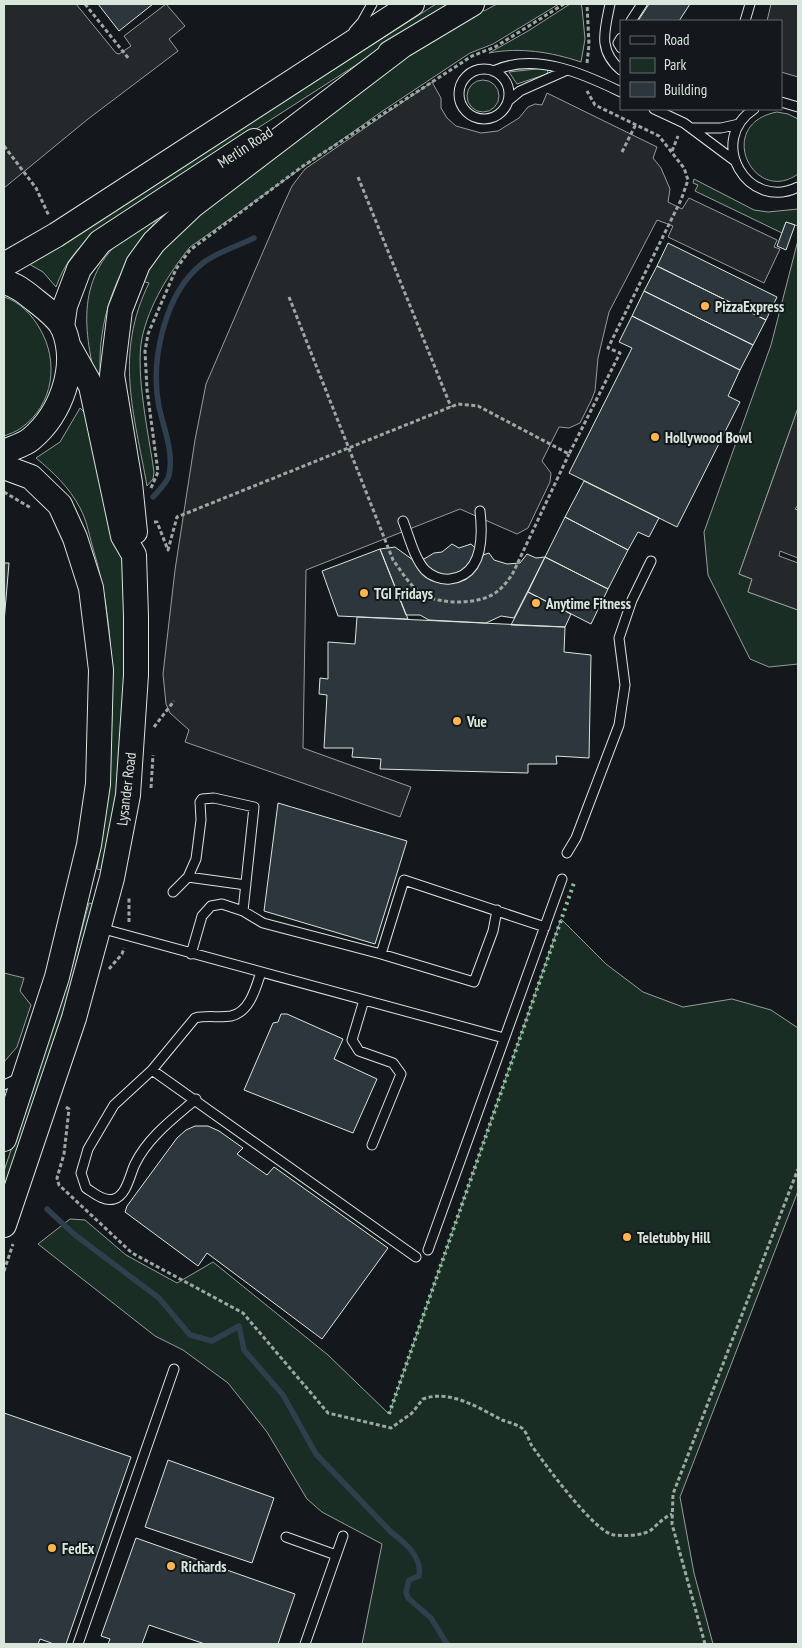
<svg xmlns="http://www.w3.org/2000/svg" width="802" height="1648" viewBox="0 0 802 1648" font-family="'PT Sans Narrow',sans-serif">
<rect width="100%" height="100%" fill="#14181c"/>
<path fill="#1a2d24" stroke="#939e99" d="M436,4H451L96,232C77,248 64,264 56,287L43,272L29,264Z
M497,4H559L493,44L470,53L381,112L190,247C169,273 149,305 142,338C135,373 149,436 154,472L153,479L147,486C134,413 114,354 149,283L138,280L172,231L415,49L481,7L484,11Z
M570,4H581L582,8L585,39L581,62C551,52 520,47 489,53L528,31Z
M545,68L548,70L547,74L517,84L509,72Z
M467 96a16 16 0 1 1 32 0a16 16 0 1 1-32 0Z
M777,112L788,114L798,119V174C753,206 714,124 777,112Z
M694,179L754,210L768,212L798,209V226L786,222L782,233L695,191L698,185L693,183Z
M166,211C133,243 108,289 102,335C98,359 101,384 102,408C90,353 70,295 113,248C125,235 151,222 166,211Z
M798,240V408L739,574L752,579L748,592L798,610V664L769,667L750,659L708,575L704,532L771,345Z
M4,297C19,301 33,316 40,329C59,361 54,405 21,428C16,432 9,434 4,436Z
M80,408L84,412C98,457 116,512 122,558C135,658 120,772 105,871L97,869C112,766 124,646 92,545C89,533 86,519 80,508C69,487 54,473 36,458L60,442Z
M89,903L97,905L85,954L4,1197V1171L73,962Z
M561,919L606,964L643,992L683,1007L732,999L771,1010L798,1028V1191L680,1497L694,1573L713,1644H362L382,1544L322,1512L307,1499L267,1432L228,1383L183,1350L155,1336L38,1244L70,1219L85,1220L126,1255L177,1283L213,1262L328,1355L389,1414Z
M4,973L24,978L20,991L31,1005L17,1047L4,1062Z"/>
<path fill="#24282b" stroke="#939e99" d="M4,4H76L116,53L119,54L131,46L124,36L166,4L185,26L169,39L178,51L88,119L4,188Z
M771,4H798V77L781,72V21H767Z
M432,82L441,98V108L447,118L456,126L481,133L498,131L519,118L528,107L535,104L542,105L547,93L657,147L653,158L661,168L670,189L668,202L682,209L689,198L777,240L774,247L780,249L764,283L668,237L673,226L657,220L609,312L598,358L595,391L591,401L580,423L569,428L559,427L542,461L551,473L550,482L528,528L517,534L460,509L306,570L303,748L411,787L400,817L185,742L189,730L170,713L166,704L163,674L175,570L195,440L206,384L281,210L292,186L305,169Z
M798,408V505L795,509L798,510V558L780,551L779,556L798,563V610L748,592L752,579L739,574Z"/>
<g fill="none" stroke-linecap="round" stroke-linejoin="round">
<path stroke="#2f3f4d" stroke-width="5.5" d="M153,497C158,491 168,482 169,475C174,453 164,429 159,407C150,362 164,293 203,263C217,252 238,246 254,238
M47,1209L75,1235L159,1298L190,1335L212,1341L239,1326L244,1350L283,1395L316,1454L391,1532C404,1542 423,1557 419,1576L409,1580L406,1592L408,1598L431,1618L447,1644"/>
</g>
<path fill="#2c363c" stroke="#d8e6dc" d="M98,4H153L119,31Z
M649,4H690L679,21H638Z
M786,222L795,225L786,250L777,246Z
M668,243L777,297L766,320L657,266Z
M657,266L766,320L753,345L644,291Z
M644,291L753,345L740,370L632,316Z
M632,316L740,370L728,396L740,402L677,527L569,473L632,348L619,342Z
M584,481L659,518L649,537L638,532L628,550L565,517Z
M565,517L628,550L608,589L545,557Z
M452,544L459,548L471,544L483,555L489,553L494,560L507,564L520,563L527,554L536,558L545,557L514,618L501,616L486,623L429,620L420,615H406L380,549L395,547L413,560L424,559L434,553L442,552Z
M380,549L408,619L338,616L322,571Z
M545,557L608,589L591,624L528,592Z
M4,563H9L4,622Z
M528,592L571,614L565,627L511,625Z
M357,617L565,627L564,652L591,655L589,758L556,756L557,764H528V773L380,769L381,759L352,757L353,748H324L327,695L319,694L320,678L328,679V642L355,644Z
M278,803L407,841L375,944L264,911Z
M281,1014H287L343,1039L334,1059L377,1079L353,1133L244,1090L273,1023L278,1022Z
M195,1126H208L219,1131L243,1148L237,1154L267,1175L274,1167L388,1248L322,1339L207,1253L198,1266L125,1212L127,1206L177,1138L186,1130Z
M4,1413L131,1457L66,1644H54L40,1639L38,1644H4Z
M168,1460L274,1498L252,1563L145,1527Z
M136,1538L295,1594L278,1644H205L149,1625L142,1644H108L110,1639L101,1636Z"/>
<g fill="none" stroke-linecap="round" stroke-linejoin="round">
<g stroke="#d8e6dc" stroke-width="11">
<path id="lane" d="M610,4C605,30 597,50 621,70
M631,21L642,4
M745,21L750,4
M354,31L362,22L372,4
M621,38L618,43L621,48
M459 94a25 25 0 1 1 50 0a25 25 0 1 1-50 0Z
M493,71C535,52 582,73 621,92
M508,101L520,91L565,71
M781,102L798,107
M654,109L684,123L735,161
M754,109C706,141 748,212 798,187
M691,128H721L739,124
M403,521C409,536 414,558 425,570C431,576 441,580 450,579C483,575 483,537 480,511
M567,853L576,838L619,725L625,685L619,638L632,600L651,561
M173,892L188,877
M243,911L254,807L214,798L202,799L200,802L201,820L196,859L188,877L246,885
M100,928L504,1038
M191,954L202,916L211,906L222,904L243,911L263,923L381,954L474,982L493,931L497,910
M381,954L404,880L545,927
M364,1000L352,1040L359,1051L393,1063L401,1074L372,1145
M152,1070L416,1257
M4,1085L19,1078
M196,1099C174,1118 148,1137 135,1164C130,1174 127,1195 114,1199C104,1202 94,1193 86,1188L81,1173L88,1149L114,1105L152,1070L195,1018C207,1015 219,1018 231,1016C250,1012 256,987 261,972
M428,1250L562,879
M286,1537L336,1555
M78,1644L174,1369
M305,1644L343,1536"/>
</g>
<g stroke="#d8e6dc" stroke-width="26">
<path id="secondary" d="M390,53L472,4
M4,265L56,235L412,4
M4,282C17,285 26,293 36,301C45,308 58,318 63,328C79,366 61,414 31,439C24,445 12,448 4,452
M62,327L65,306L79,269L100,242L254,141
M4,467L31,477L60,505L75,538L91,588L101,670L98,784L89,845L57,977L4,1139
M135,532L130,483L112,375L120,310L138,264L154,242L192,206L402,46
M4,1225L74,1018L112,878L128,795L136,675V617L134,555L123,536L91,386L69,347"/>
</g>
<path stroke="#9da8a2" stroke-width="3" stroke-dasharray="4 2.5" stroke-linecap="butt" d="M85,4L129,59
M587,63L589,45L587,4
M4,146L36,188L49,216
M672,151L678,136
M622,152L636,124
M358,177L451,407
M289,297L393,560C402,572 411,588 424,595C443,605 483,605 499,590C504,586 508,580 512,575L569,454
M151,488L158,472L147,390L145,351L148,334L176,269L190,250L303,166L472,56L495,47L564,4
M4,492L31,508
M154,522H157L168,550L177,517L458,404L478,406L569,454L620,353L608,348L681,200L688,180L684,168L659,136L595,105L587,91
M154,727L174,701
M151,788L153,755
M129,922V898
M109,969L122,954L124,948
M66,1107L69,1109L64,1154L57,1178L59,1185L132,1253L243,1313L328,1413L391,1428L412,1413L423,1399C450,1389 479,1408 502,1420C508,1422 519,1425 523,1429C527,1433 529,1441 532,1446C544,1463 595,1533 614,1535C623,1536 643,1536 651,1530C658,1524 663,1518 672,1514
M4,1271L13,1244
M705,1644L672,1524L673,1494L798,1169"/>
<use href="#lane" stroke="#14181c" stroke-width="9"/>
<use href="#secondary" stroke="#14181c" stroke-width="24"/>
<path stroke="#8ac095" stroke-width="4" stroke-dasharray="2.5 4" stroke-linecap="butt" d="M389,1414L575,880"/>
</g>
<g fill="#ffb74d" stroke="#14181c" stroke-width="2">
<circle cx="705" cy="306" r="5"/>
<circle cx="655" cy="437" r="5"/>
<circle cx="364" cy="593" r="5"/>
<circle cx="536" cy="603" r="5"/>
<circle cx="457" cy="721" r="5"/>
<circle cx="627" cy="1237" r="5"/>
<circle cx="52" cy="1548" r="5"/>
<circle cx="171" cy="1566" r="5"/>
</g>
<g text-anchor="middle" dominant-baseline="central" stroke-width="4" stroke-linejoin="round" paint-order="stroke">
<g font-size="15" fill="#d8e6dc" stroke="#14181c">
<text transform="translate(245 147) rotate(-33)">Merlin Road</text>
<text transform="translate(126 789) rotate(-83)">Lysander Road</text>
</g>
<g font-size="15" font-weight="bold" fill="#d8e6dc" stroke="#14181c" text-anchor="start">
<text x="715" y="306">PizzaExpress</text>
<text x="665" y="437">Hollywood Bowl</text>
<text x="374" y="593">TGI Fridays</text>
<text x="546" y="603">Anytime Fitness</text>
<text x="467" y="721">Vue</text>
<text x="637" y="1237">Teletubby Hill</text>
<text x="62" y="1548">FedEx</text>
<text x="181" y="1566">Richards</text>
</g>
</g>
<rect width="802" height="1648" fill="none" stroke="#d8e6dc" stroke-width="10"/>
<rect x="620" y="20" width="162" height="90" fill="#14181c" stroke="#626a69"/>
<rect x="630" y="36" width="25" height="8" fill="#14181c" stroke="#626a69"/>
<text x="664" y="45" font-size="15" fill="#d8e6dc">Road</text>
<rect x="630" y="58" width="25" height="15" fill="#1a2d24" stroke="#626a69"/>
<text x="664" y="70" font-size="15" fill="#d8e6dc">Park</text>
<rect x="630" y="82" width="25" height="15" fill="#2c363c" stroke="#626a69"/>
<text x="664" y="95" font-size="15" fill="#d8e6dc">Building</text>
</svg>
